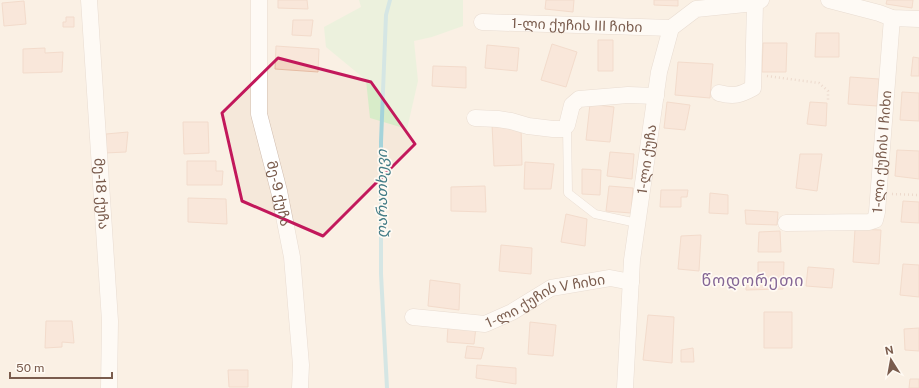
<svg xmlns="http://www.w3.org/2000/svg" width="919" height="388" viewBox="0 0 919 388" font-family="'Public Sans','Noto Sans Georgian',sans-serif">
<rect width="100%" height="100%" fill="#fdf6ec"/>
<path fill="#f5e8da" d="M0,0H919V388H0Z"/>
<path fill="#d8ecc9" d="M359,0H463V26L432,37L414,41L418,81L407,129L370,118L366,80L326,47L324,27L361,7Z"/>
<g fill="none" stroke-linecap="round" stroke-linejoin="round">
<path stroke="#a5d3da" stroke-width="4" d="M387,388L381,274V142L386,15L390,0"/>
</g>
<path fill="#f3d5c3" stroke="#e6bba3" d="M278,0H307L308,9L278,8Z
M546,0H574L573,12L545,9Z
M654,0H678V6L654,5Z
M887,0H913L912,8L886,4Z
M24,1L26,24L4,26L2,3Z
M66,17H74V27H63V22H66Z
M293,20H313L311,36L292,35Z
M816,33H839V57H815Z
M598,40H613V71H598Z
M763,43H787L786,72H762Z
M552,44L577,52L566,87L541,80Z
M487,45L519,48L517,71L485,68Z
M276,46L319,49L318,72L275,69Z
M45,48V53L63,52L62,72L23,73V49Z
M913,57L919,58V76H911Z
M678,62L713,64L710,98L675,95Z
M433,66L466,67V88L432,86Z
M850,77L879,79L877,106L848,104Z
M902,92L919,93V121L900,120Z
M667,102L690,105L685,130L664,128Z
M810,102L827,103L826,126L807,124Z
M590,104L614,107L610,142L586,140Z
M183,122H208L209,153L184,154Z
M492,124L521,127L522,165L494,166Z
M128,132L126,152L105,153L106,134Z
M897,150L919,151V179L895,176Z
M610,152L634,154L632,179L607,176Z
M800,154H822L817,191L796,188Z
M187,161H216V171H223L222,185H187Z
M525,162L554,164L551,189H524Z
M582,169L601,170L600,195L582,194Z
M485,186L486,212L451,211V187Z
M609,186L633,188L631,213L606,211Z
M661,190H688L687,197H681V207H660Z
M710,193L728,195V214L709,213Z
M188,198L226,199L227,224L188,222Z
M903,201L919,202V223L901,222Z
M745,210L778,212L777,225L746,224Z
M566,214L587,219L585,246L561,242Z
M855,229L881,230L879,264L853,262Z
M780,231L781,252H758L759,232Z
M701,235L699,271L678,269L681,236Z
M501,245L532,248L531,274L499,271Z
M758,262H784L783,289L746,290V278H758Z
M903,264L919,265V297L900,295Z
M808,267L834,269L832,288L806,286Z
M430,280L460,284L459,310L428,306Z
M764,312H792V348H764Z
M648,315L674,317L672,363L643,360Z
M46,321H72L74,343L62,342V347L45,348Z
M530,322L556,325L553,356L528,354Z
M448,326L476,327L474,344L447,342Z
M919,328V351L905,350L904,329Z
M467,346L484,348L481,359L465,358Z
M693,348L694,362H681V350Z
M477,365L516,368V384L476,378Z
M228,370H248V387H229Z
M910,379H919V388H909Z"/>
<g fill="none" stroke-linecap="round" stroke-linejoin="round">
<g stroke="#d1beb0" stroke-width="9">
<path id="service" d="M567,125L568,193L595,214L637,223"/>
</g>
<g stroke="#d1beb0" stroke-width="17">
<g id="minor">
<path id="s1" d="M89,0L110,321L109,388"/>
<path id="s2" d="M259,0V114L279,191L292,257L301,365L300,388"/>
<path d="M829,0L879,13L892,18L919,19"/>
<path id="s3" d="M482,22L671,28"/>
<path d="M719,93C734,97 740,95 753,88L755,3"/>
<path d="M475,118L498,119L511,121L528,126L553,129H563L567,125L572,105L579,99L628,95L656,96"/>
<path id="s4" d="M786,223L869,222L875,220L877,212L892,18"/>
<path id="s5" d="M413,317L485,324L512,312L551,288L610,278L631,282"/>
<path id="s6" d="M625,388L632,260L659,72L671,28L696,9L755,3L761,0"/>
</g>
</g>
<path stroke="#d9b8a5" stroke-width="2.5" stroke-dasharray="1 3" stroke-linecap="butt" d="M767,76L819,83L828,91V100
M892,194L919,195"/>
<use href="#service" stroke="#fff" stroke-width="8"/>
<use href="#minor" stroke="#fff" stroke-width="16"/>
</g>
<path d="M0 0H919V388H0ZM278,58L371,82L415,144L323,236L242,201L222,113Z" fill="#fdf6ec" fill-opacity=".55" fill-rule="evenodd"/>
<path fill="none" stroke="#c2185b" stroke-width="3" stroke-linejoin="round" d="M278,58L371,82L415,144L323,236L242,201L222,113Z"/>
<g text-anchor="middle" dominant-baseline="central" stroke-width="3.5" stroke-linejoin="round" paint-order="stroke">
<g font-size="14" fill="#7a5c4d" stroke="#fffaf3">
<text stroke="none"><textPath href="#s3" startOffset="95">1-ლი ქუჩის III ჩიხი</textPath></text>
<text stroke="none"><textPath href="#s4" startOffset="158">1-ლი ქუჩის I ჩიხი</textPath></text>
<text stroke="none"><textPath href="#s6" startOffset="230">1-ლი ქუჩა</textPath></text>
<text stroke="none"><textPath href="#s1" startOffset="194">მე-18 ქუჩა</textPath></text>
<text stroke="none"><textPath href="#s2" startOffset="196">მე-9 ქუჩა</textPath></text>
<text stroke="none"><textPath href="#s5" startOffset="138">1-ლი ქუჩის V ჩიხი</textPath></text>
</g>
<g font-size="15" font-style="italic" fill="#437c86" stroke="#fffaf3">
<text transform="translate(381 194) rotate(-90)">ღარათხევი</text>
</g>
<g font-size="16" letter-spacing="1" fill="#846695" stroke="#fffaf3">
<text x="753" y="280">წოდორეთი</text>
</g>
</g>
<g transform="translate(891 360) rotate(349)" stroke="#fffaf3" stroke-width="3" paint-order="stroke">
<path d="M0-3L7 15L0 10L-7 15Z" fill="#7a5c4d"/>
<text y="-6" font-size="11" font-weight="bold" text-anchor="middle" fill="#7a5c4d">N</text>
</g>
<path d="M10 372v6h102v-6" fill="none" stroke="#7a5c4d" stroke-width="2"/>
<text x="16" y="372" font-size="12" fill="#7a5c4d" stroke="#fffaf3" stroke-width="3" paint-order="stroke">50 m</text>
</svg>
